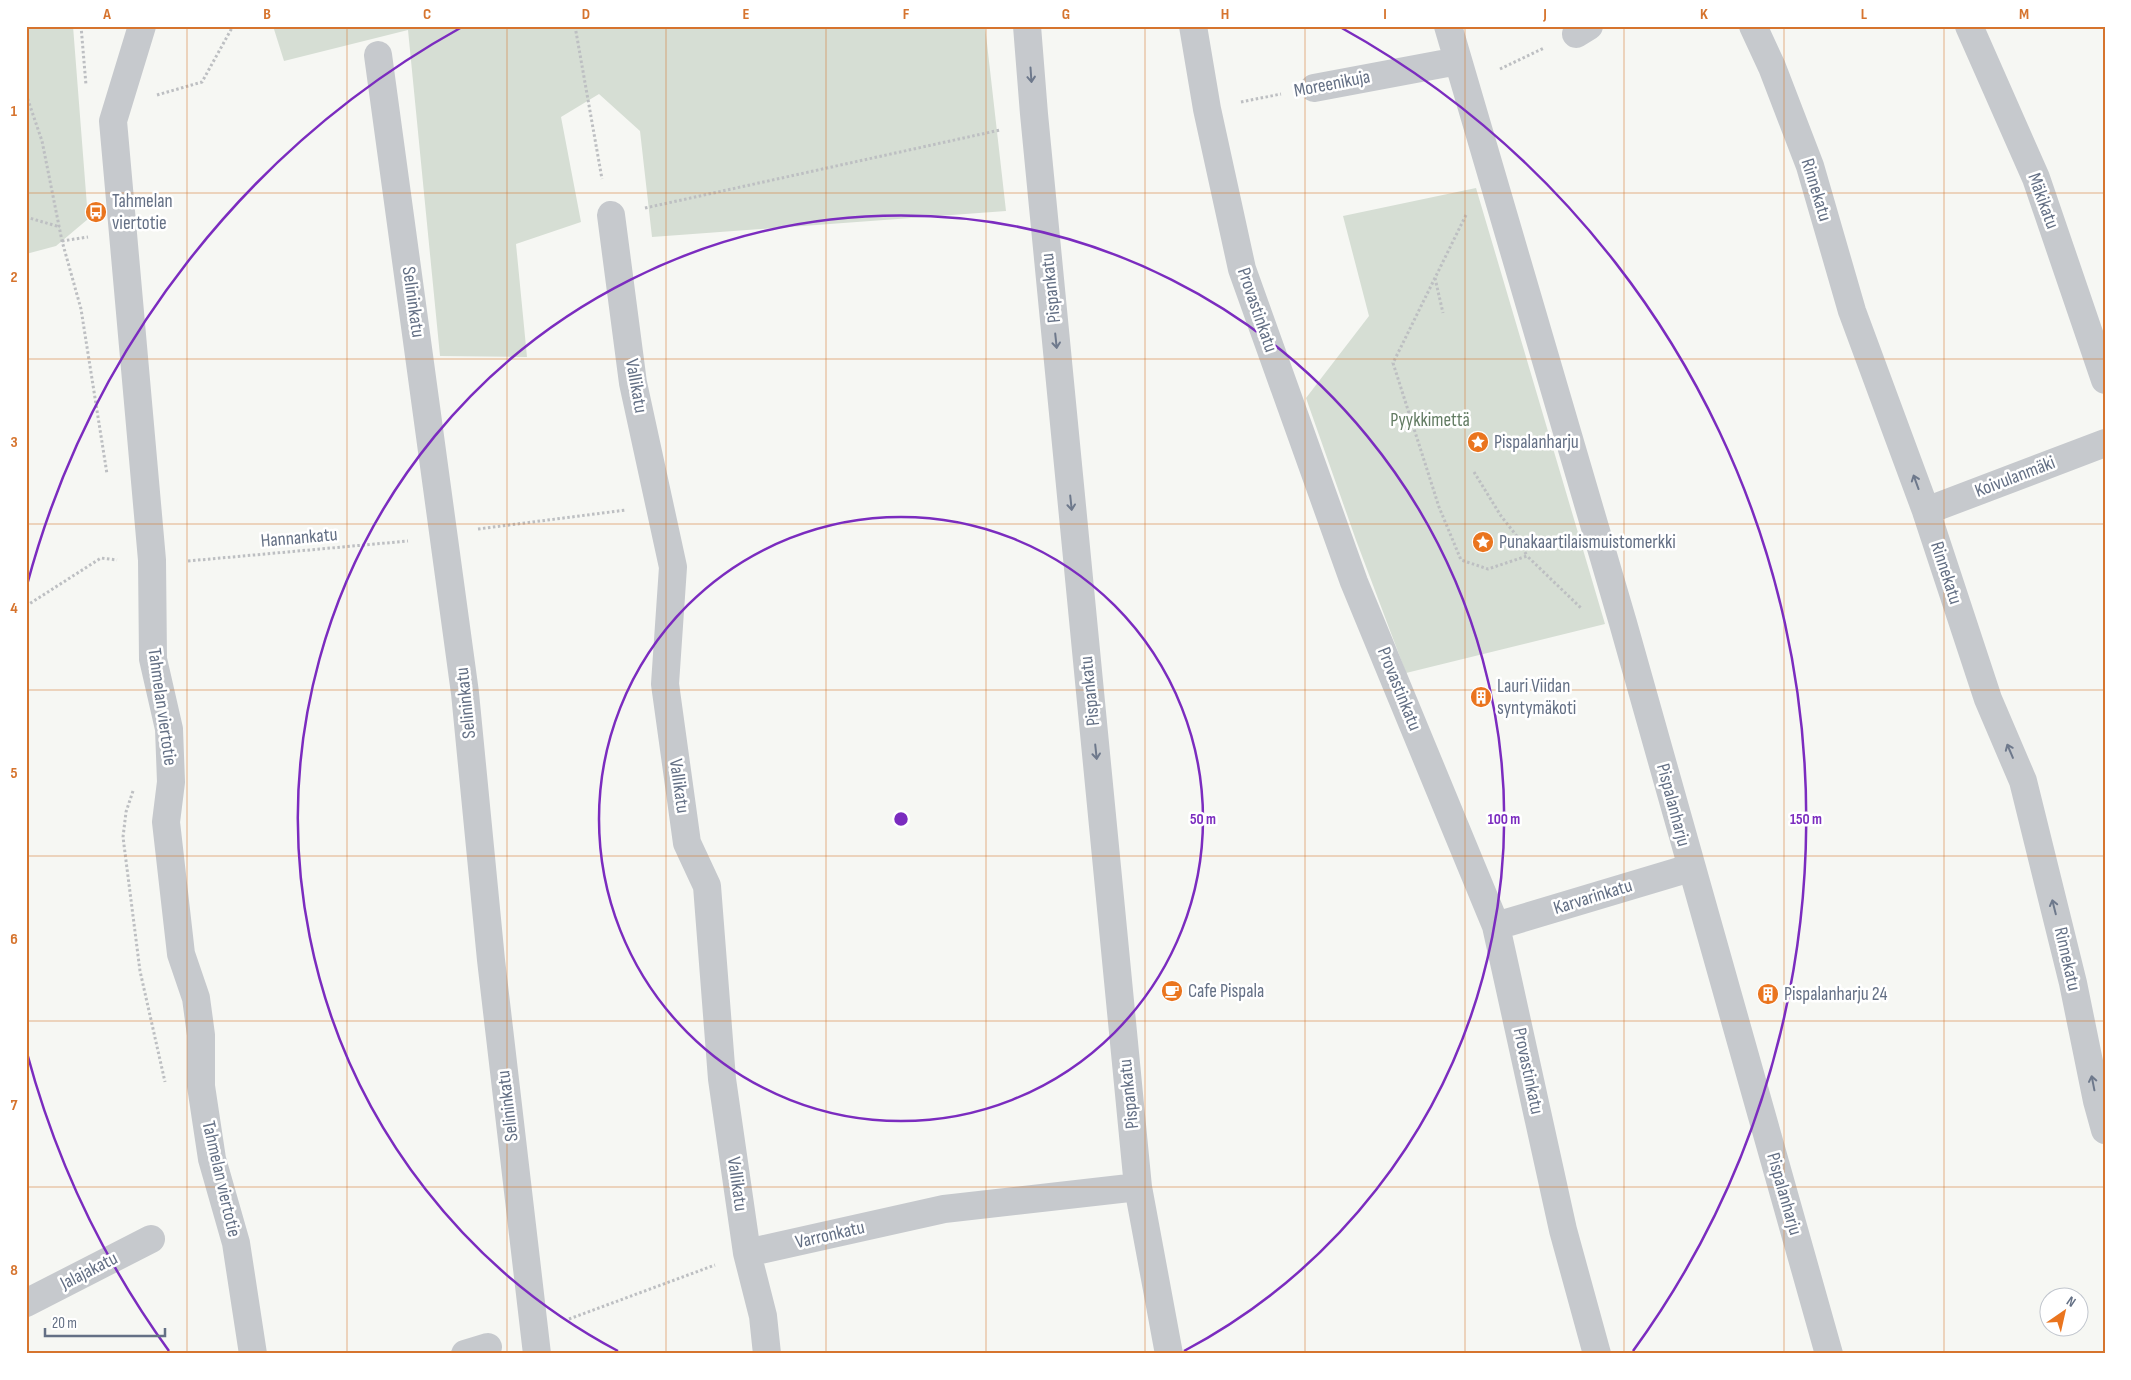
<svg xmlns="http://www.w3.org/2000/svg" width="2131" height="1380" viewBox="0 0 2131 1380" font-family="'Sofia Sans Condensed',sans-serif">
<rect width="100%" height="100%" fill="#f6f7f3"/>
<path fill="#d6ded4" d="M26,26H73L88,219L56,246L26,254Z
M273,26H985L1006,211L652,237L640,131L599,94L561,117L581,222L516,244L527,357L440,356L408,30L284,61Z
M1476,188L1605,624L1406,673L1356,540L1306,398L1369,316L1343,216Z"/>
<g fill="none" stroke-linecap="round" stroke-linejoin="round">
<path stroke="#bdbfc2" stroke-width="3" stroke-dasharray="2.5 2.5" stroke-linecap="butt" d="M81,26L86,85
M575,26L602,179
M1500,69L1544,48
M26,94L42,141L62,241L81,309L107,474
M157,95L202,82L233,26
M1241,102L1281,94
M645,208L1000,130
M1466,215L1393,363L1439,507L1461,560L1488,569L1527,556L1581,608
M26,217L60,227
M62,241L88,237
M1435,278L1443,313
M1517,442L1532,438
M1474,472L1501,516L1516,535L1527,556
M478,529L626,510
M188,561L408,541
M26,606L101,558L117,560
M133,791L126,812L123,837L140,971L165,1082
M569,1319L715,1265"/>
<path stroke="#c6c9cd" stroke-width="28" d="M142,26L113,121L152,560L153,659L169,729L171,782L166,822L181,954L196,998L201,1035V1086L212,1159L236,1243L253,1354
M1027,26L1034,114L1138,1187L1169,1354
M1193,26L1207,109L1242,269L1354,582L1496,926L1563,1230L1597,1354
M1448,26L1623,623L1829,1354
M1753,26L1772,67L1810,166L1852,311L1926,511L1988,699L2023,781L2073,983L2097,1101L2105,1130
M1969,26L2036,178L2105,380
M1576,34L1589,26
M378,55L465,693L491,960L537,1354
M1314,88L1458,61
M611,215L633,383L673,567L665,684L687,843L707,886L722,1079L747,1253L763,1316L767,1354
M1926,511L2105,443
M1496,926L1690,868
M747,1253L944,1209L1138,1187
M26,1303L151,1239
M465,1354L488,1347"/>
</g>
<defs><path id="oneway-shaft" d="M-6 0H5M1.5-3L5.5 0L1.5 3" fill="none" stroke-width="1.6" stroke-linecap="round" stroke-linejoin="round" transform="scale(1.25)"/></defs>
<g stroke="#6e798c">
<use href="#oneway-shaft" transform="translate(1031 75) rotate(86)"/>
<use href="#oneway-shaft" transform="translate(1056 341) rotate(84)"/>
<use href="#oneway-shaft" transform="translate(1916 482) rotate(-110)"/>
<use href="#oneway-shaft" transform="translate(1071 503) rotate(84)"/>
<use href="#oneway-shaft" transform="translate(2010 751) rotate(-113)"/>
<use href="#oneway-shaft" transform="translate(1096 752) rotate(84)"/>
<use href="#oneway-shaft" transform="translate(2054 907) rotate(-104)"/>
<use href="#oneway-shaft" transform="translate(2093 1083) rotate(-101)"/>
</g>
<path fill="none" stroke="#d6742e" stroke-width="1" stroke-opacity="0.55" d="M187,26V1354M347,26V1354M507,26V1354M666,26V1354M826,26V1354M986,26V1354M1145,26V1354M1305,26V1354M1465,26V1354M1624,26V1354M1784,26V1354M1944,26V1354M26,193H2105M26,359H2105M26,524H2105M26,690H2105M26,856H2105M26,1021H2105M26,1187H2105"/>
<g fill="none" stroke="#7b2cbf" stroke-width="2.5">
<circle cx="901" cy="819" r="302"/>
<path d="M618 1351A603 603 0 1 1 1184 1351"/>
<path d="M169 1351A905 905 0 0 1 27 1053M27 585A905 905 0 0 1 462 27M1340 27A905 905 0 0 1 1633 1351"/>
</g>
<defs>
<g id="bus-disc" transform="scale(1.125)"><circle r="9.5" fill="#ea751f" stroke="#fff"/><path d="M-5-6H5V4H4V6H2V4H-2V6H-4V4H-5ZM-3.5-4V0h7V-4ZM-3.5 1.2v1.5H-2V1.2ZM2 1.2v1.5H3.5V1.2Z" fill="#fff"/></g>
<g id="sight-disc" transform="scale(1.125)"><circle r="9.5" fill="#ea751f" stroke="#fff"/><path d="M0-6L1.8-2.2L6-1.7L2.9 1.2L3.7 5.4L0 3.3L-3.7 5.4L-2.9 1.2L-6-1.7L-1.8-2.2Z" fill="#fff"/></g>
<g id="building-disc" transform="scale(1.125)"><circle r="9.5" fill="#ea751f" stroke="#fff"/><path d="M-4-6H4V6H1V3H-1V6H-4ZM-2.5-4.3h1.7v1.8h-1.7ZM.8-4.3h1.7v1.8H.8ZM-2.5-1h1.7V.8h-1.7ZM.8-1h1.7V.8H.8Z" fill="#fff"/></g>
<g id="cafe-disc" transform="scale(1.125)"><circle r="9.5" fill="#ea751f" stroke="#fff"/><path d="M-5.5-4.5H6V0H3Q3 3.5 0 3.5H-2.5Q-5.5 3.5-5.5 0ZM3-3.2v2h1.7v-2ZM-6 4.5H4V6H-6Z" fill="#fff"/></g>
</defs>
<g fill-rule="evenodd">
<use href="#bus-disc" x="96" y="212"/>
<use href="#sight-disc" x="1478" y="442"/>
<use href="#sight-disc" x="1483" y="542"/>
<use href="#building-disc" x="1481" y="697"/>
<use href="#cafe-disc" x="1172" y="991"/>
<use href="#building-disc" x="1768" y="994"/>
</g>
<g text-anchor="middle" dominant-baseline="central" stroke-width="5" stroke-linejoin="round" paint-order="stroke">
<g font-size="19" fill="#647085" stroke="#fff">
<text transform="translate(1332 84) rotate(-11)">Moreenikuja</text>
<text transform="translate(1816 190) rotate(73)">Rinnekatu</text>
<text transform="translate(2043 201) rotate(70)">Mäkikatu</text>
<text transform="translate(1051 288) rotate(-96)">Pispankatu</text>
<text transform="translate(413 302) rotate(82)">Selininkatu</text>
<text transform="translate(1257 310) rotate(71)">Provastinkatu</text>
<text transform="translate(636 386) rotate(80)">Vallikatu</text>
<text transform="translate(2015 477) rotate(-21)">Koivulanmäki</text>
<text transform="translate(299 538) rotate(-5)">Hannankatu</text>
<text transform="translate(1946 573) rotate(72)">Rinnekatu</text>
<text transform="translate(1399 689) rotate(68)">Provastinkatu</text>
<text transform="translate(1090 691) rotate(-96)">Pispankatu</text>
<text transform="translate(466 703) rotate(-96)">Selininkatu</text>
<text transform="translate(162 707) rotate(82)">Tahmelan viertotie</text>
<text transform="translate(679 786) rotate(82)">Vallikatu</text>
<text transform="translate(1673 805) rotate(75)">Pispalanharju</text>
<text transform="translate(1593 897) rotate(-17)">Karvarinkatu</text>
<text transform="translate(2067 959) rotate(77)">Rinnekatu</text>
<text transform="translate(1528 1071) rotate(78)">Provastinkatu</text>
<text transform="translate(1129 1094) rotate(-96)">Pispankatu</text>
<text transform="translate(508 1106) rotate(-97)">Selininkatu</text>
<text transform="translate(221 1179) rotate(77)">Tahmelan viertotie</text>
<text transform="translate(737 1184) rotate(82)">Vallikatu</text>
<text transform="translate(1784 1194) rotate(74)">Pispalanharju</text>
<text transform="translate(830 1235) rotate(-13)">Varronkatu</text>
<text transform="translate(89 1271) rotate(-27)">Jalajakatu</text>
</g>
<g font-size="19" fill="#647085" stroke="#fff" text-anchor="start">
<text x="112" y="201">Tahmelan<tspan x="112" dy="22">viertotie</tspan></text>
<text x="1494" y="442">Pispalanharju</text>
<text x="1499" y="542">Punakaartilaismuistomerkki</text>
<text x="1497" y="686">Lauri Viidan<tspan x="1497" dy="22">syntymäkoti</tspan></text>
<text x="1188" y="991">Cafe Pispala</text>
<text x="1784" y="994">Pispalanharju 24</text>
</g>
<g font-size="19" fill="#637c63" stroke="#fff">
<text x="1430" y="420">Pyykkimettä</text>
</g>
</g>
<circle cx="901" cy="819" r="8" fill="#7b2cbf" stroke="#fff" stroke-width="2.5"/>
<g font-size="15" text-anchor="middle" font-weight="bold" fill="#7b2cbf" stroke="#fff" stroke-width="5" stroke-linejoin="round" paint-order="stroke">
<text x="1203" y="824">50 m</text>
<text x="1504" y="824">100 m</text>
<text x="1806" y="824">150 m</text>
</g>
<rect width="2131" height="1380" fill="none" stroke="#ffffff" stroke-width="55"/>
<g transform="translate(2064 1312) rotate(34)"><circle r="24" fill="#ffffff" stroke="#c1c6ce"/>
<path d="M0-4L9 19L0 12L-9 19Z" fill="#ea751f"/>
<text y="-8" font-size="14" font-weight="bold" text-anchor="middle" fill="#647085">N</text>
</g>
<path d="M45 1328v8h120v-8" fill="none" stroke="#647085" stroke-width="2.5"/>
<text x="52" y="1328" font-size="15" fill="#647085" stroke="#ffffff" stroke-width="4" paint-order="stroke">20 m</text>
<rect x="28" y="28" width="2076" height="1324" fill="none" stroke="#d6742e" stroke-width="2"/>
<g font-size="16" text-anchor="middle" font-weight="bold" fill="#d6742e">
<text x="107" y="19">A</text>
<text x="267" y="19">B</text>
<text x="427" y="19">C</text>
<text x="586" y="19">D</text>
<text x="746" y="19">E</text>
<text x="906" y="19">F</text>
<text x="1066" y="19">G</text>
<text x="1225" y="19">H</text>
<text x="1385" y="19">I</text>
<text x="1545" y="19">J</text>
<text x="1704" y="19">K</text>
<text x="1864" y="19">L</text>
<text x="2024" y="19">M</text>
<text x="14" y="116">1</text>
<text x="14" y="282">2</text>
<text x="14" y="447">3</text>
<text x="14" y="613">4</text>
<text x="14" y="778">5</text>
<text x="14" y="944">6</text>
<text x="14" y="1110">7</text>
<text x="14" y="1275">8</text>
</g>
</svg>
